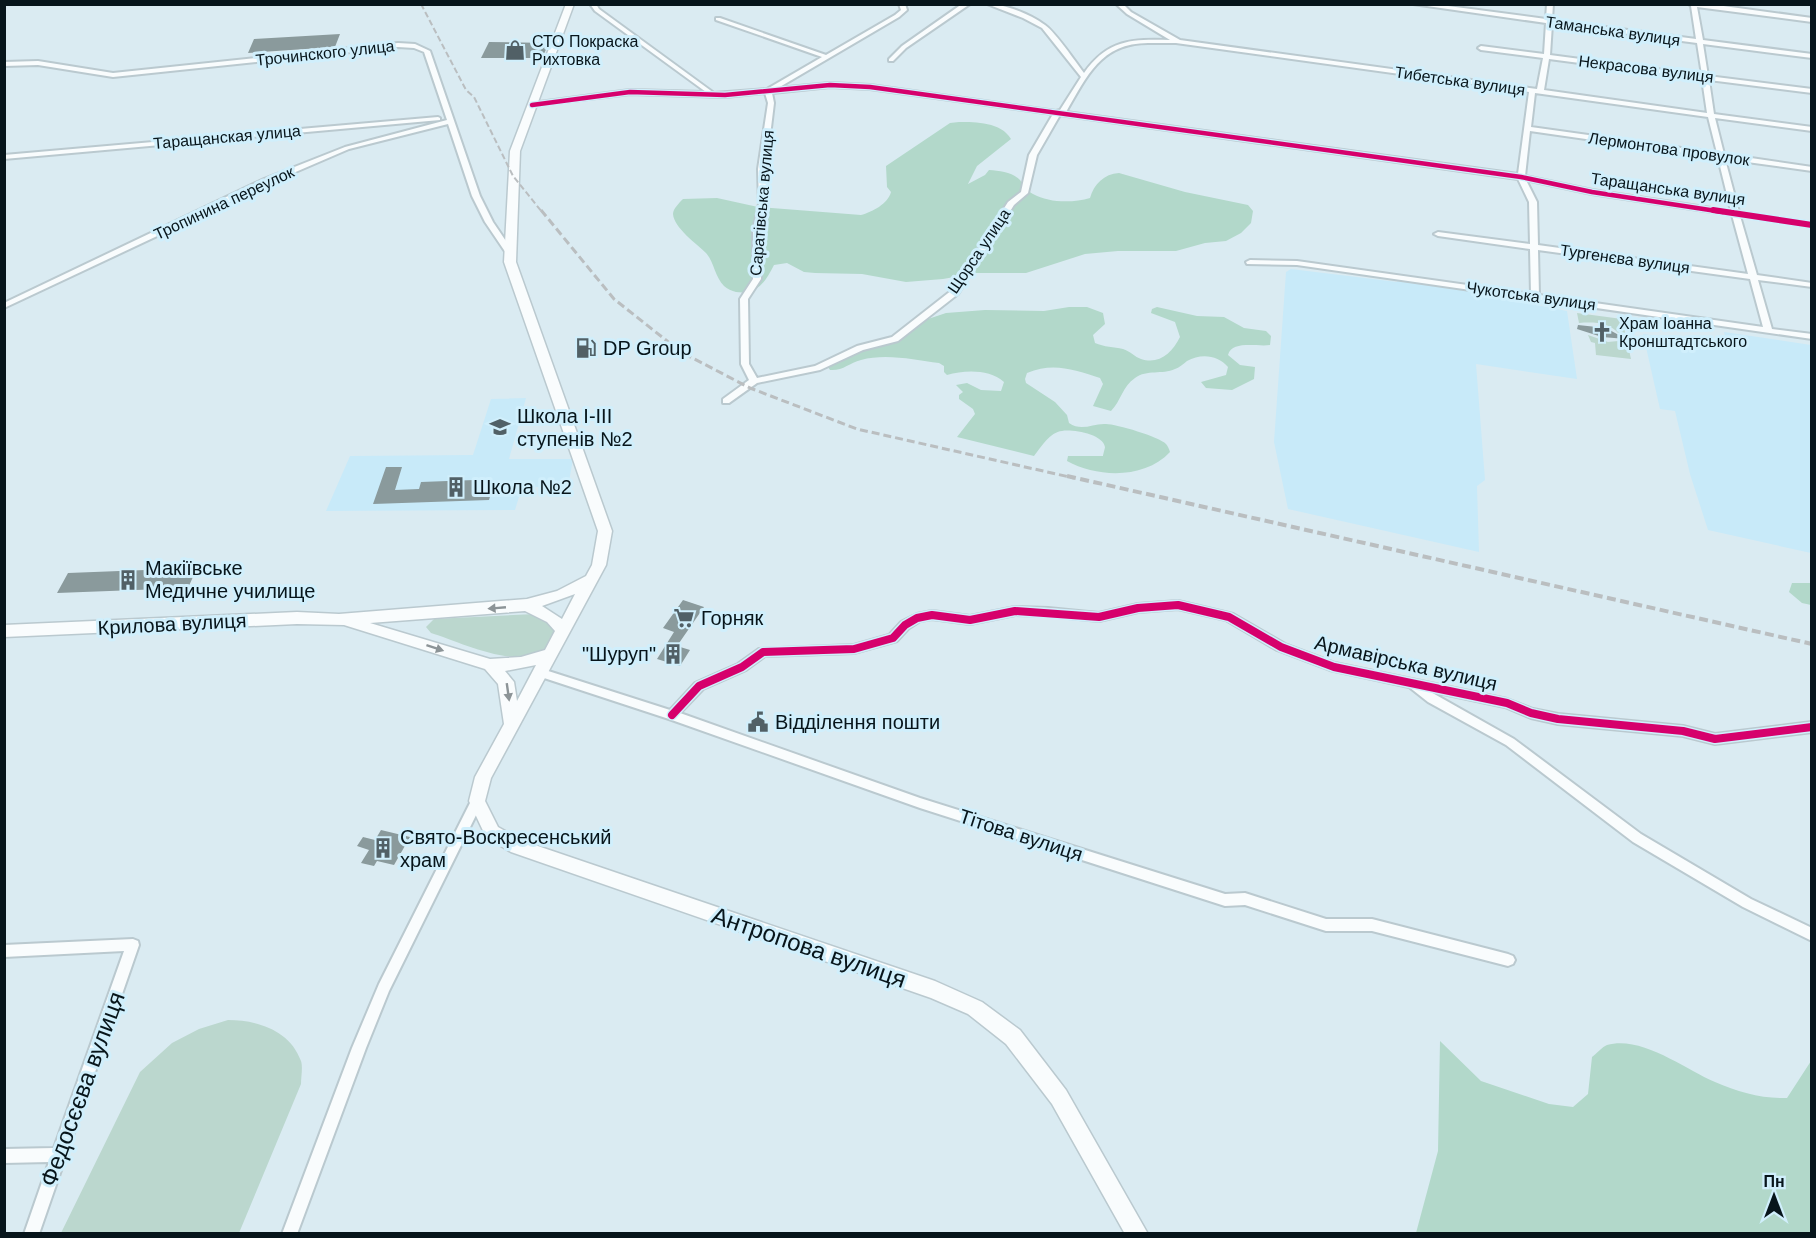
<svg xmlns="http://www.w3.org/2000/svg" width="1816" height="1238" viewBox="0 0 1816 1238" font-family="Helvetica,sans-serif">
<rect width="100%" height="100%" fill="#daebf2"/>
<path fill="#c8eaf9" d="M1291,269L1397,282V278L1477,290L1501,298L1567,311L1577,379L1476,364L1485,480L1477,486L1479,552L1288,509L1274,442L1286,272Z
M1724,332L1811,345V553L1708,530L1690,474L1675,411L1660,409L1643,334L1728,346Z
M526,398L509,459H573L568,487H522L515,510L326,511L350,456L473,455L491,399Z"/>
<path fill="#bbd7ce" d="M1577,313L1622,319L1631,359L1596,355L1595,343L1591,342L1588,335L1608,342L1618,341L1619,334C1609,322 1594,322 1579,323Z
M535,614L550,620C555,630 555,637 548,645C523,674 461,642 431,633L426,627L434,619Z
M228,1020C257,1020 290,1030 301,1061C303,1067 301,1077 301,1084L239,1233H61L140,1072L172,1043L199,1029Z"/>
<path fill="#b2d8ca" d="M959,122C976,122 1001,122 1011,139L977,166L968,184L985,175L989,170C1000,171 1012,172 1020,180C1024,185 1027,191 1033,194C1049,203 1073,203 1090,198C1094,184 1104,174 1119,173L1185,192L1248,205L1253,211L1251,223L1241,233L1226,241L1205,243L1176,251H1118L1085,254L1026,273H977L943,279L906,282L862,274L815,273L804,272L787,263L774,265C765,282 758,295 736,292C732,291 727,289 724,286C715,277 714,262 706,253C697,244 674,228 673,214C673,209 679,203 683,199L717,198L758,207L861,215C872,212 888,204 891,192L887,187L886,166L950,123Z
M1069,307H1087L1103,313L1105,324L1093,335L1095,343C1104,347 1114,347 1123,349C1130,351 1135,357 1141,359C1159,365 1172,353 1180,337L1175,322L1151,313L1152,309L1157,307L1197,316L1224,317L1244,328L1266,331L1271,336L1270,345C1257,347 1232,340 1228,355L1240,365L1255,367L1254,379L1232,390L1206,388L1201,382L1226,375L1228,367C1218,355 1201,353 1187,361C1183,364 1179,368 1175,369C1162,375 1147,369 1135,378C1122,387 1121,401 1111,411L1093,406L1103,384L1100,378C1074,370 1054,362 1027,373L1025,379L1026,383L1055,402L1067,415L1069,423C1082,432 1093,423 1106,424C1116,424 1160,437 1166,444C1168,446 1169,449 1170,452C1145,479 1098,478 1067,461L1068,456H1103C1103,455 1105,448 1105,447C1103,434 1072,429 1062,431C1050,432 1041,447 1034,456L957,437L975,414L973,409L959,399V395L963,392L956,385L967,383L981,390L1001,391L1004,382C989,369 965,370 947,375L944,372V366L939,363C915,360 886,353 861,360C849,363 843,371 830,370L828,367L861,351L897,342L928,319L946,313L985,310L1044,311Z
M1792,583H1811V605L1802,603L1789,592Z
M1440,1041L1481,1081L1549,1104L1573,1107L1588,1094L1592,1057C1596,1054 1602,1047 1607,1045C1641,1035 1685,1069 1715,1082C1738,1092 1763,1099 1787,1098L1811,1061V1233H1416L1438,1151Z"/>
<path fill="#8a9a9c" d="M340,34L335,47L248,53L254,39Z
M489,42L549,43L542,58H481Z
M1578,325L1606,328L1626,339L1602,337L1577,329Z
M386,467H402L395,490L419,489L421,482L474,480L473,484H494L489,500L373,504Z
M197,568L188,588L57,593L68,573Z
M683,600L704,607L677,646L690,650L680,666L657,659L674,632L663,628Z
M381,830L410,837L394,865L377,861L374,866L361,863L369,850L357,846L363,837L375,840Z"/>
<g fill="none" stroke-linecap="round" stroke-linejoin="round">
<g stroke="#bac9cf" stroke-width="4">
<path id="minor" d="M590,4H596L599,9L714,93L767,89L822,57L716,20V18H720L826,55L895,15L901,10L899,4H905L907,10L899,17L778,88L830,83L870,85L1056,111L1060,110L1081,77L1042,28L1023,18L987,4C1005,4 1030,14 1045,25C1056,33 1075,61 1084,73C1108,39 1132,39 1170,40L1127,14L1116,4H1123L1131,12L1180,40L1537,89L1543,58L1481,50L1478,48L1481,46L1544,54L1546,23L1413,4H1433L1546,19L1547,4H1553L1552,20L1696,39L1691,6L1689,4H1709L1812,18V22L1697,7L1703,40L1812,54V58L1703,44L1708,76L1812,89V93L1709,80L1714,114L1812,127V131L1715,118L1724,154L1812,167V171L1725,159L1739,212L1812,223V227L1740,216L1757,275L1812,283V287L1758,280L1772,329L1812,334V339L1297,265L1247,264L1246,262L1250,260L1297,261L1531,294L1530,249L1438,236L1434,234L1438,232L1530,244L1529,202L1518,179L1060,115L1037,155L1028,193L1014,205L958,294L898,341L863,350L820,370L757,383L729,403H723V399L749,380L741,364L740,299L753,279V230L759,204L758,169L768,103L765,93L725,97L630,94L530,106V104L532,103L630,90L706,92L595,11ZM1552,24L1697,43L1702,75L1550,55ZM1148,43H1176L1529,92L1518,174L1066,112C1087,76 1101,43 1148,43ZM1549,59L1702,79L1707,113L1544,90ZM830,87L870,89L1053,114L1029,155L1021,192L1008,202L952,290L892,337L857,346L815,366L757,378L749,364L748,299L761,279V230L767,204L766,169L774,103L772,93ZM1535,93L1708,117L1717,153L1531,127ZM1530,131L1718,158L1731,211L1592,190L1525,176ZM1526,180L1592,194L1732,215L1748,274L1538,245L1537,202ZM1538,250L1750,279L1763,327L1539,295Z
M962,4H970L906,48L893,61H889V59L902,46Z
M398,43L415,44L430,51L480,196L493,222L514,253L513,255H510L506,253L485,222L472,196L448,124L349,149L270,183L4,308V303L264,179L345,147L447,120L424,52L414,48L398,47L113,77L38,65L4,66V62L38,61L113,73Z
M438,117L440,118V120L4,159V155Z
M1178,601L1233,614L1285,644L1335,663L1507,699L1533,709L1558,714L1683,726L1715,734L1812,722V732L1715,744L1683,736L1558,724L1531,718L1505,707L1429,691L1514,739L1641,834L1751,899L1812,928V941L1743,907L1633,842L1506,745L1428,702L1409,687L1330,670L1277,650L1226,620L1178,609L1138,612L1099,621L1048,616L1015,615L970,624L932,619L920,621L909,628L897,641L854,653L765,656L746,670L703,689L680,713L920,798L1225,894L1245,893L1326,919H1372L1508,954L1513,956L1515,960L1513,964L1508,966L1372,931H1326L1245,905L1225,906L920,808L669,719L538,676L537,673L538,670L542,669L670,710L695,683L738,664L759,649L854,645L889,635L901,622L917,614L932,611L970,616L1015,607L1048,608L1099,613L1138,604Z
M477,796L481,797L483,801L389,991L366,1048L297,1234H282L352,1048L379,984L473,797Z
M133,939L138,941L139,945L39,1234H24L49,1162L4,1163V1149L54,1148L124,951L4,957V945Z"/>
</g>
<g stroke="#bac9cf" stroke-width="3">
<path id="secondary" d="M566,4H574L520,151L516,262L612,531L606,565L491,778L485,801L498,827L523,841L935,981L982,1002L1020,1030L1066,1090L1148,1234H1125L1052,1104L1006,1044L968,1014L931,998L511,852L486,837L469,801L475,777L504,724L498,684L485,669L344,625L297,624L4,637V625L297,612L339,614L527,599L557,591L586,576L592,565L598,531L504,262L510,151ZM575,594L562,619L542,606ZM525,611L547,622L555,631L545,650L521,657L490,659L370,623ZM536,665L517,701L514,682L505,671Z"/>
</g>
<use href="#minor" fill="#f9fcfd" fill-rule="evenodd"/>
<use href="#secondary" fill="#f9fcfd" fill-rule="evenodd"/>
<path stroke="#babec0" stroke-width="2" stroke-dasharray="6 3" stroke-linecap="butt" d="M421,4L466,90L474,97L513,176L542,212"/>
<path stroke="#babec0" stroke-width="3" stroke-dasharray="8 4" stroke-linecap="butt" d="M541,210L614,299L681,352L750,388L857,429L1074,478"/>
<path stroke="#babec0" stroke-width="4" stroke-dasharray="9 4.5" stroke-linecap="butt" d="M1067,476L1812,644"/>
<g stroke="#d0effc" stroke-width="7">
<path id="cycleway-far2" d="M532,105L630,92L725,95L830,85L870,87L1521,177L1592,192L1723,212"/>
</g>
<g stroke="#d0effc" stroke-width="9">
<path id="cycleway-far1" d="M1713,210L1812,225"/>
</g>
<g stroke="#d0effc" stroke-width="11">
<path id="cycleway" d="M672,715L699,686L742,667L763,652L854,649L893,638L905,625L917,618L932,615L970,620L1015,611L1099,617L1138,608L1178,605L1229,617L1281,647L1334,667L1507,703L1531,713L1558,719L1683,731L1715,739L1812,727"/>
</g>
<use href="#cycleway-far2" stroke="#d6006c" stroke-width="4.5"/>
<use href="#cycleway-far1" stroke="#d6006c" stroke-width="6"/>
<use href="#cycleway" stroke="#d6006c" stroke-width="8"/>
</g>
<defs><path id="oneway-solid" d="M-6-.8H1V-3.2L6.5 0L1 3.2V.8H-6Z" transform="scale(1.5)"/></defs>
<g fill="#8c9497">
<use href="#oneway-solid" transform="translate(497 608) rotate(175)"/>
<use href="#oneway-solid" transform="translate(435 648) rotate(18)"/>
<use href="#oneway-solid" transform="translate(508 692) rotate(82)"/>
</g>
<defs>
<g id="shop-bare" transform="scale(1.62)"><path d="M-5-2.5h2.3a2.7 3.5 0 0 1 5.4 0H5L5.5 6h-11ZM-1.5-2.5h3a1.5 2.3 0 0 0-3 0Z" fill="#516066" stroke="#d0effc" stroke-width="2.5" paint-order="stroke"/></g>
<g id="church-bare" transform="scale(1.62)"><path d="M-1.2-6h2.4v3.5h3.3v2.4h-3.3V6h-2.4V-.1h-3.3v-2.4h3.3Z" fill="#516066" stroke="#d0effc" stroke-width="2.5" paint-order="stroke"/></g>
<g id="fuel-bare" transform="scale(1.62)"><path d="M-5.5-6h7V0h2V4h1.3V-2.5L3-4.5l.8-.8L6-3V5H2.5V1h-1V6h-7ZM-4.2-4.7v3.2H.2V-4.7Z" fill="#516066" stroke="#d0effc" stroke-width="2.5" paint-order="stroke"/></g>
<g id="school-bare" transform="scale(1.62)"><path d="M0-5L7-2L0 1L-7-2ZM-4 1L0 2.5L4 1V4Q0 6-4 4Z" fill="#516066" stroke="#d0effc" stroke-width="2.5" paint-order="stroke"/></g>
<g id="building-bare" transform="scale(1.62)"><path d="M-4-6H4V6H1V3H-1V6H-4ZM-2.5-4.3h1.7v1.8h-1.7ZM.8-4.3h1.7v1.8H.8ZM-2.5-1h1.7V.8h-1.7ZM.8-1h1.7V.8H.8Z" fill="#516066" stroke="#d0effc" stroke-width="2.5" paint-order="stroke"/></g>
<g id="supermarket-bare" transform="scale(1.62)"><path d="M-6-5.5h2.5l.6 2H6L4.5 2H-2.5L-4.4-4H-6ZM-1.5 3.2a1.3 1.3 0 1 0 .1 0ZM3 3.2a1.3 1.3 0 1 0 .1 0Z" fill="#516066" stroke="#d0effc" stroke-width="2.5" paint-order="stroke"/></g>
<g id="civic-bare" transform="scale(1.62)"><path d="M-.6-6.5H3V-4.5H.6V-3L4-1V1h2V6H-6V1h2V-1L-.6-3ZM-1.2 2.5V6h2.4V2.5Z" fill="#516066" stroke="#d0effc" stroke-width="2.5" paint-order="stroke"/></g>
</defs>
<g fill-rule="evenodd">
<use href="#shop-bare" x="515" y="50"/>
<use href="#church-bare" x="1602" y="332"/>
<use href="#fuel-bare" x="586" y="348"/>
<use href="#school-bare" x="500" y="427"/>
<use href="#building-bare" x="456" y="487"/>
<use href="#building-bare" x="128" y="580"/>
<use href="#supermarket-bare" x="684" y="618"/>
<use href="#building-bare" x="673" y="654"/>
<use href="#civic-bare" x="758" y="722"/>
<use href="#building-bare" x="383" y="848"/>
</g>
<g text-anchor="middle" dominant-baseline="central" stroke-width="6" stroke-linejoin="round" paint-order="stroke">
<g font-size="16" fill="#07151b" stroke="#d0effc">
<text transform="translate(1613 31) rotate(8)">Таманська вулиця</text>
<text transform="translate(325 53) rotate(-6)">Трочинского улица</text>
<text transform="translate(1646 69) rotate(7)">Некрасова вулиця</text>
<text transform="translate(1460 81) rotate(8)">Тибетська вулиця</text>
<text transform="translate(227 137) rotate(-5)">Таращанская улица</text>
<text transform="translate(1669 149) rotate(8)">Лермонтова провулок</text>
<text transform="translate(1668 189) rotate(8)">Таращанська вулиця</text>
<text transform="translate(224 203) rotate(-25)">Тропинина переулок</text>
<text transform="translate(762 203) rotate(-85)">Саратівська вулиця</text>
<text transform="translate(979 251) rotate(-56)">Щорса улица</text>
<text transform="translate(1625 259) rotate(8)">Тургенєва вулиця</text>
<text transform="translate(1531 296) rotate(8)">Чукотська вулиця</text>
</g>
<g font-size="16" fill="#07151b" stroke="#d0effc" text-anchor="start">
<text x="532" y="41">СТО Покраска<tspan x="532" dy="18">Рихтовка</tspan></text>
<text x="1619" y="323">Храм Іоанна<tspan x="1619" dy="18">Кронштадтського</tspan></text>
</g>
<g font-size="20" fill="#07151b" stroke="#d0effc" text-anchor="start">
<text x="603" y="348">DP Group</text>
<text x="517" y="416">Школа I-III<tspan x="517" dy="23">ступенів №2</tspan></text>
<text x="473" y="487">Школа №2</text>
<text x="145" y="568">Макіївське<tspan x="145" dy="23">Медичне училище</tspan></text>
<text x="701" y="618">Горняк</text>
<text x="656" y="654" text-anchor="end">"Шуруп"</text>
<text x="775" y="722">Відділення пошти</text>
<text x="400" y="837">Свято-Воскресенський<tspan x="400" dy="23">храм</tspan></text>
</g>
<g font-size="20" fill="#07151b" stroke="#d0effc">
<text transform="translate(172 624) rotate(-3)">Крилова вулиця</text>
<text transform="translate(1406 663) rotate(13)">Армавірська вулиця</text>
<text transform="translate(1021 835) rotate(18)">Тітова вулиця</text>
</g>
<g font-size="24" fill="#07151b" stroke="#d0effc">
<text transform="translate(809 947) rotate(19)">Антропова вулиця</text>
<text transform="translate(82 1089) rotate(-70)">Федосєєва вулиця</text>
</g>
</g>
<rect width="1816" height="1238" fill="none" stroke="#07151b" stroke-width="12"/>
<g transform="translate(1774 1196)" stroke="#d0effc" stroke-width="4.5" paint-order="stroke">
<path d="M0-4.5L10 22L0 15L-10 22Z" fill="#07151b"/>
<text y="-9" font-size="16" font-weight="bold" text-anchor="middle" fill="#07151b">Пн</text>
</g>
</svg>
